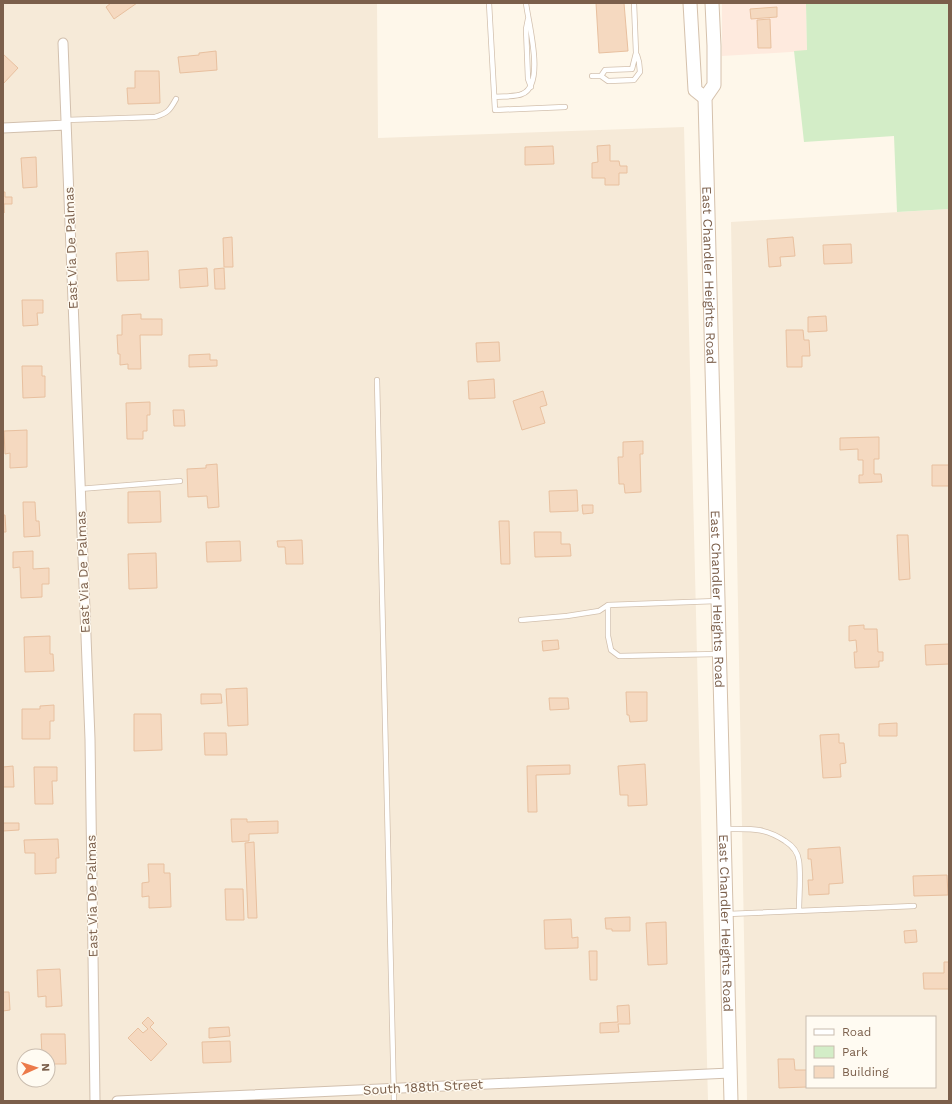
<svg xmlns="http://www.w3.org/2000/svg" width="952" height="1104" viewBox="0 0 952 1104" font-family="'Work Sans',sans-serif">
<rect width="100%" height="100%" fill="#fef7ea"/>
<path fill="#f6ead8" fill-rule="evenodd" d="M3,3H377L378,138L684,127L708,1101H3ZM24,1056H48V1080H24Z
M949,209V1101H747L731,222ZM807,1017H935V1087H807Z"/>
<path fill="#feeade" d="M722,3H824L806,4L807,51L722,56Z"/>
<path fill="#d3edc7" d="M824,3H949V209L897,212L894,136L804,142L794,51L807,50L806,4Z"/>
<path fill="#f5d9c0" stroke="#e8c09f" d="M111,3H137L114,19L106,7Z
M596,3H624L628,51L599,53Z
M777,7V17L751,19L750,9Z
M770,19L771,48H758L757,20Z
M216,51L217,70L180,73L178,57L199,55V53Z
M3,54L18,68L3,84Z
M135,71H159L160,103L128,104L127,88H135Z
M610,145V161H619L620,166H627V173H619V185H605V178H592V163L598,162L597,146Z
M553,146L554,164L525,165V147Z
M36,157L37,187L23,188L21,158Z
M3,192H5V197H12V204H4V213Z
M232,237L233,267H224L223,238Z
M793,237L795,256L780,257L781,266L769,267L767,239Z
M851,244L852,263L824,264L823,245Z
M148,251L149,280L117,281L116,253Z
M207,268L208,286L180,288L179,270Z
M224,268L225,289H215L214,269Z
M22,300H43V313H37L38,325L23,326Z
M141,314V319H162V335H140L141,369H128V364L120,365V354H118L117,335H122V315Z
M826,316L827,331L808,332V317Z
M786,330H803L804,340H809L810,356H802V367H787Z
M499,342L500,361L477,362L476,343Z
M210,354V360H217V366L189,367V355Z
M22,366H42V376H45V397L23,398Z
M494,379L495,398L469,399L468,381Z
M543,391L547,405L540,407L545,423L522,430L513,401Z
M150,402V415H147V431H143V439H127L126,403Z
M173,410H184L185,426H174Z
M27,430V467L10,468V453L5,454L4,431Z
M879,437V459H874V474H881L882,482L859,483V475H863V460H858V449L840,450V438Z
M643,441V454H640L641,492L625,493L624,484H619L618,457H623V442Z
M217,464L219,507L208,508L207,496L188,497L187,469L206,468V465Z
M932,465H949V486H932Z
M577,490L578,511L550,512L549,491Z
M160,491L161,522L128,523V492Z
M23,502H35L36,521H39L40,536L24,537Z
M582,505H593V513L583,514Z
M3,515H5L6,532H3Z
M499,521H509L510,564H501Z
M534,532H561V544H570L571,556L535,557Z
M897,535H908L910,579L899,580Z
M302,540L303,564H286L285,547H278L277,541Z
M240,541L241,561L207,562L206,542Z
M33,551V569L49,568V584H42V597L21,598L20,567L13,568V552Z
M156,553L157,588L129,589L128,554Z
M864,625V629H877L878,652H883V661H879V667L855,668L854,652H857L856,640L849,641V626Z
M50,636V654H53L54,671L25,672L24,637Z
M558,640L559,649L543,651L542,641Z
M949,644V664L926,665L925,645Z
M247,688L248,725L228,726L226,689Z
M626,692H647V721L630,722L629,715H627Z
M201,694H221L222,703L201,704Z
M549,698H568L569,709L550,710Z
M54,705V721H50V739H22V709H40V706Z
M134,714H161L162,750L134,751Z
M897,723V736H879V724Z
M204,733H226L227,755H205Z
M839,734V743H844L846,763L840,764L841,777L823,778L820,735Z
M645,764L647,805L628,806V795H620L618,766Z
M570,765V774L536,775L537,812H528L527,766Z
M13,766L14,787H3V767Z
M34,767H57V781H52L53,804H35Z
M231,819H247V822L278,821V833L249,834V841L232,842Z
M3,823H19V830L3,831Z
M58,839L59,858H56V873L35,874V853H25L24,840Z
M254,842L257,918H248L245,843Z
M840,847L843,883L829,884V894L809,895L808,880H813L811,859H808V849Z
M148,864H164V873H170L171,907L149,908V896L142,897V883L149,882Z
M947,875L948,895L914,896L913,876Z
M225,889H243L244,920H226Z
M630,917V931H612V929H606L605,918Z
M571,919L572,938L578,937V948L545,949L544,920Z
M666,922L667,964L648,965L646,923Z
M916,930L917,942L905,943L904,931Z
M589,951H597V980H590Z
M944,962H949V989H924L923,973H944Z
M60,969L62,1006L46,1007V996L38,997L37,970Z
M3,992H9L10,1010L3,1011Z
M629,1005L630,1024H618L619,1032L600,1033V1023L618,1022L617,1006Z
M148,1017L154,1023L150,1027L167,1044L151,1061L128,1038L138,1028L143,1033L148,1029L142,1023Z
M229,1027L230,1036L209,1038V1028Z
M41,1034H65L66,1064H48V1056H42Z
M230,1041L231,1062L203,1063L202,1042Z
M778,1059H794L795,1070H807V1087L779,1088Z"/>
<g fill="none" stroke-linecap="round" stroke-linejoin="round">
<g stroke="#d2c0ae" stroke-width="6">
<path id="lane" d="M489,3L495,110L565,107
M528,19L526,29L528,79L531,87
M592,76H601L608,81L634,80L640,72L639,62L637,55
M601,76L605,70L632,69L636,53L634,3
M494,97C502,96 516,97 522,94C546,85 528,22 526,3
M66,120L155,117C168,113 170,110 176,99
M377,380L394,1101
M79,489L180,481
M608,605V636L611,650L619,656L718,654
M521,620L567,616L599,611L608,605L717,601
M726,829C750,829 764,827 785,841C793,846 798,852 799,861C801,877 799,895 799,911
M728,914L914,906"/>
</g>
<g stroke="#d2c0ae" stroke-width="11">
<path id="street" d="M63,43L90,739L95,1101
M3,128L66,125
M117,1101L730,1073"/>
</g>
<g stroke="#d5c1ac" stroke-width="15">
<g id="secondary">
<path d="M690,3L695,90L705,98"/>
<path id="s1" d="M712,3L714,46V85L705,98L731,1101"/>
</g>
</g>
<use href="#lane" stroke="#fff" stroke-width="4.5"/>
<use href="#street" stroke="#fff" stroke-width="9"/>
<use href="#secondary" stroke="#fff" stroke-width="13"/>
</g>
<g text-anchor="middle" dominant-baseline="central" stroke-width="3" stroke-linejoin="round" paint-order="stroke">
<g font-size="13" fill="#7b5f4b" stroke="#fffbf2">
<text transform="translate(71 248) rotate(-92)">East Via De Palmas</text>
<text stroke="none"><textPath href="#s1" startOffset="275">East Chandler Heights Road</textPath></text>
<text transform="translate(83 572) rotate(-92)">East Via De Palmas</text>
<text stroke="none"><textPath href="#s1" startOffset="599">East Chandler Heights Road</textPath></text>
<text transform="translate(92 896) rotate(-91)">East Via De Palmas</text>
<text stroke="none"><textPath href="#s1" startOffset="923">East Chandler Heights Road</textPath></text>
<text transform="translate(423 1087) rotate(-3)">South 188th Street</text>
</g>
</g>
<rect width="952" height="1104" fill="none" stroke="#7b5f4b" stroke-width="8"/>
<rect x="806" y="1016" width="130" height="72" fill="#fffbf2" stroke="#cabdaf"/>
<rect x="814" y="1029" width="20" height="6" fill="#ffffff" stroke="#cabdaf"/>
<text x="842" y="1036" font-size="12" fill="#7b5f4b">Road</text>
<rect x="814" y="1046" width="20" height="12" fill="#d3edc7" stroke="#cabdaf"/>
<text x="842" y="1056" font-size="12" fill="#7b5f4b">Park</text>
<rect x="814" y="1066" width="20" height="12" fill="#f5d9c0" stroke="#cabdaf"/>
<text x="842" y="1076" font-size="12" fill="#7b5f4b">Building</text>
<g transform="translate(36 1068) rotate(87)"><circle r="19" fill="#fffbf2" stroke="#cabdaf"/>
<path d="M0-3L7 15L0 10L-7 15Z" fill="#ec7a4a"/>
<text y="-6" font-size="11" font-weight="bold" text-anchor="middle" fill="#7b5f4b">N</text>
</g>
</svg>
